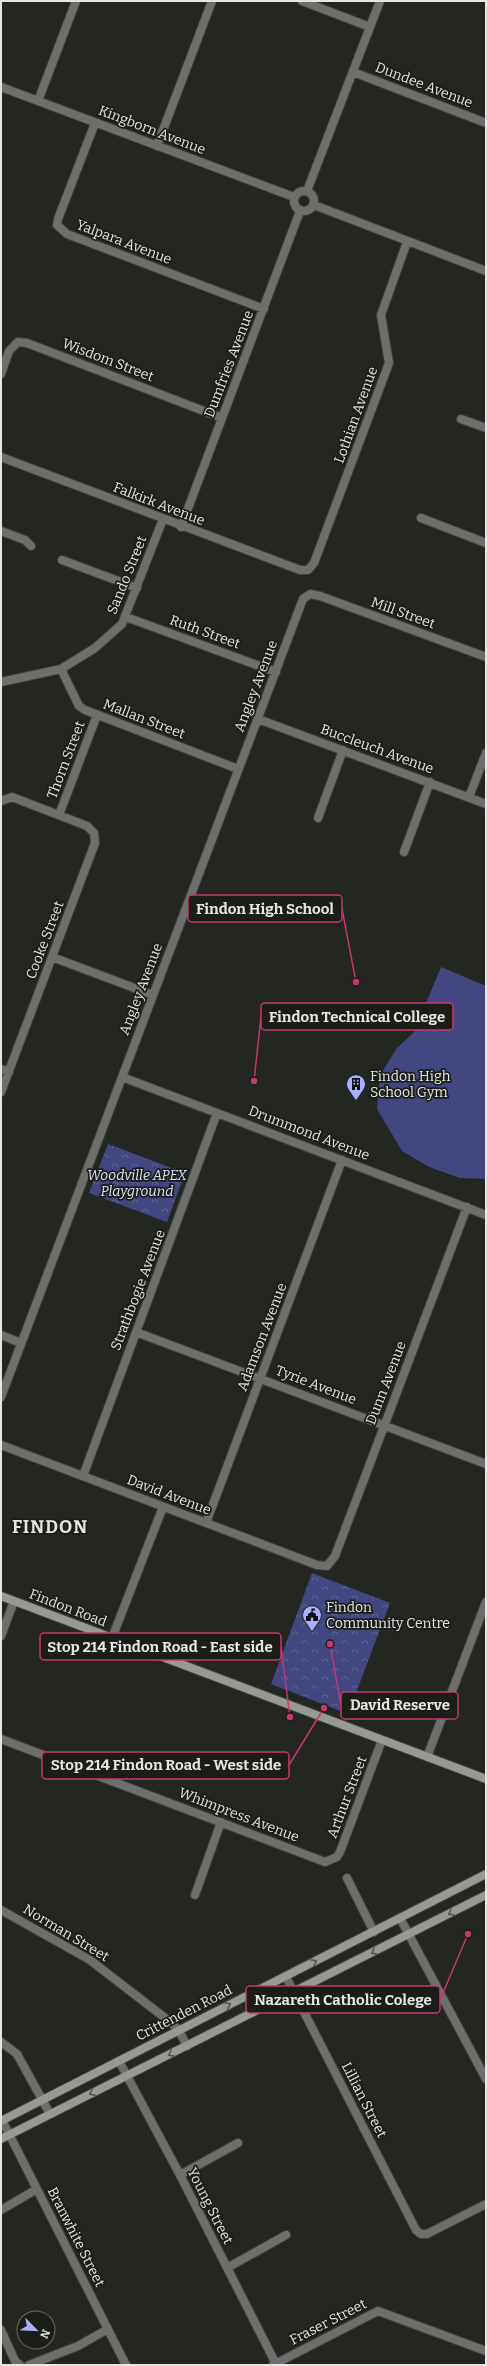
<svg xmlns="http://www.w3.org/2000/svg" width="487" height="2366" viewBox="0 0 487 2366" font-family="Bitter,serif">
<defs>
<pattern id="park-crowns" width="20" height="18" patternUnits="userSpaceOnUse"><rect width="20" height="18" fill="#424782"/><path d="M2 6a3 3 0 1 1 6 0M12 15a3 3 0 1 1 6 0" fill="none" stroke="#5d6294"/></pattern>
</defs>
<rect width="100%" height="100%" fill="#242621"/>
<path fill="url(#park-crowns)" d="M108,1144L185,1173L167,1222L89,1193Z
M312,1573L390,1603L348,1714L271,1684Z"/>
<path fill="#424782" d="M441,967L486,986V1179L460,1178L429,1167L402,1151L377,1109L380,1076L396,1049L414,1032Z"/>
<g fill="none" stroke-linecap="round" stroke-linejoin="round">
<g stroke="#3f413c" stroke-width="10">
<path id="street" d="M302,1L370,27
M353,72L486,123
M1,87L294,197
M38,101L76,1
M95,123L58,219L57,225L67,234L264,309
M157,146L212,1
M294 201a10 10 0 1 1 20 0a10 10 0 1 1-20 0Z
M307,191L380,1
M314,205L486,271
M1,374L9,351L18,342L27,343L222,418
M461,419L486,428
M1,457L300,570H308L314,563L389,363L381,315L407,242
M421,518L486,543
M181,527L300,211
M1,531L25,540L31,546
M62,560L137,588
M126,617L276,672
M61,669L79,706L85,710L238,769
M1,682L61,669L95,648L122,624L163,519
M258,719L486,804
M469,797L486,753
M1,801L12,797L87,826L94,833L95,843L1,1092
M59,815L97,715
M318,818L343,750
M404,852L430,782
M52,957L153,995
M1,1069L9,1072
M122,1077L486,1215
M136,1332L486,1464
M1,1335L21,1343
M1,1397L303,599L310,594L320,596L486,657
M1,1445L317,1565L327,1566L335,1556L467,1207
M83,1476L217,1113
M206,1523L342,1160
M1,1636L14,1601
M112,1638L163,1507
M1,1739L325,1862L337,1857L340,1852L382,1740
M427,1757L486,1602
M347,1878L374,1932
M195,1895L221,1822
M1,1910L90,1960L169,2021L178,2029L187,2046
M400,1918L486,2079
M286,1977L416,2230L421,2234H427L486,2204
M1,2042L17,2054L50,2114
M119,2061L180,2175L276,2364
M2,2120L126,2365
M180,2175L238,2143
M1,2210L37,2189
M227,2268L286,2235
M1,2330L15,2361L20,2365
M29,2365L78,2346L108,2329
M273,2365L378,2311L486,2351"/>
</g>
<g stroke="#3f413c" stroke-width="10">
<path id="secondary" d="M1,1596L486,1779
M1,2121L486,1874
M1,2139L486,1895"/>
</g>
<use href="#street" stroke="#6e6f6c" stroke-width="8"/>
<use href="#secondary" stroke="#979995" stroke-width="8"/>
</g>
<defs><path id="oneway-chevron" d="M-2-3.5L2.5 0L-2 3.5" fill="none" stroke-width="1.6" stroke-linecap="round" stroke-linejoin="round"/></defs>
<g stroke="#525550">
<use href="#oneway-chevron" transform="translate(451 1913) rotate(153)"/>
<use href="#oneway-chevron" transform="translate(374 1952) rotate(153)"/>
<use href="#oneway-chevron" transform="translate(314 1962) rotate(-27)"/>
<use href="#oneway-chevron" transform="translate(228 2005) rotate(-26)"/>
<use href="#oneway-chevron" transform="translate(171 2054) rotate(153)"/>
<use href="#oneway-chevron" transform="translate(92 2093) rotate(154)"/>
</g>
<defs>
<g id="building-pin" transform="scale(1)"><path d="M0 17L-7.5 6A9.5 9.5 0 1 1 7.5 6Z" fill="#a7b0fc" stroke="#1a1d18"/><path d="M-4-6H4V6H1V3H-1V6H-4ZM-2.5-4.3h1.7v1.8h-1.7ZM.8-4.3h1.7v1.8H.8ZM-2.5-1h1.7V.8h-1.7ZM.8-1h1.7V.8H.8Z" fill="#111"/></g>
<g id="civic-pin" transform="scale(1)"><path d="M0 17L-7.5 6A9.5 9.5 0 1 1 7.5 6Z" fill="#a7b0fc" stroke="#1a1d18"/><path d="M-.6-6.5H3V-4.5H.6V-3L4-1V1h2V6H-6V1h2V-1L-.6-3ZM-1.2 2.5V6h2.4V2.5Z" fill="#111"/></g>
</defs>
<g fill-rule="evenodd">
<use href="#building-pin" x="356" y="1084"/>
<use href="#civic-pin" x="312" y="1615"/>
</g>
<g text-anchor="middle" dominant-baseline="central" stroke-width="3.5" stroke-linejoin="round" paint-order="stroke">
<g font-size="14" fill="#e4e6e3" stroke="#1a1d18">
<text transform="translate(424 85) rotate(21)">Dundee Avenue</text>
<text transform="translate(152 130) rotate(21)">Kingborn Avenue</text>
<text transform="translate(124 242) rotate(21)">Yalpara Avenue</text>
<text transform="translate(108 360) rotate(21)">Wisdom Street</text>
<text transform="translate(229 364) rotate(-69)">Dumfries Avenue</text>
<text transform="translate(356 415) rotate(-70)">Lothian Avenue</text>
<text transform="translate(159 504) rotate(21)">Falkirk Avenue</text>
<text transform="translate(127 575) rotate(-68)">Sando Street</text>
<text transform="translate(403 613) rotate(20)">Mill Street</text>
<text transform="translate(205 632) rotate(20)">Ruth Street</text>
<text transform="translate(256 686) rotate(-69)">Angley Avenue</text>
<text transform="translate(144 719) rotate(21)">Mallan Street</text>
<text transform="translate(377 749) rotate(20)">Buccleuch Avenue</text>
<text transform="translate(66 760) rotate(-69)">Thorn Street</text>
<text transform="translate(45 940) rotate(-69)">Cooke Street</text>
<text transform="translate(141 989) rotate(-69)">Angley Avenue</text>
<text transform="translate(309 1133) rotate(21)">Drummond Avenue</text>
<text transform="translate(138 1290) rotate(-69)">Strathbogie Avenue</text>
<text transform="translate(262 1337) rotate(-69)">Adamson Avenue</text>
<text transform="translate(386 1383) rotate(-69)">Dunn Avenue</text>
<text transform="translate(316 1385) rotate(21)">Tyrie Avenue</text>
<text transform="translate(169 1495) rotate(21)">David Avenue</text>
<text transform="translate(68 1608) rotate(21)">Findon Road</text>
<text transform="translate(347 1797) rotate(-69)">Arthur Street</text>
<text transform="translate(239 1815) rotate(21)">Whimpress Avenue</text>
<text transform="translate(66 1933) rotate(31)">Norman Street</text>
<text transform="translate(184 2013) rotate(-27)">Crittenden Road</text>
<text transform="translate(364 2100) rotate(63)">Lillian Street</text>
<text transform="translate(210 2206) rotate(63)">Young Street</text>
<text transform="translate(76 2237) rotate(63)">Branwhite Street</text>
<text transform="translate(328 2322) rotate(-27)">Fraser Street</text>
</g>
<g font-size="14" fill="#e4e6e3" stroke="#1a1d18" text-anchor="start">
<text x="370" y="1076">Findon High<tspan x="370" dy="16">School Gym</tspan></text>
<text x="326" y="1607">Findon<tspan x="326" dy="16">Community Centre</tspan></text>
</g>
<g font-size="14" font-style="italic" fill="#dfe3f8" stroke="#1a1d18">
<text x="137" y="1175">Woodville APEX<tspan x="137" dy="16">Playground</tspan></text>
</g>
<g font-size="18" font-weight="bold" letter-spacing="1" fill="#e4e6e3" stroke="#1a1d18">
<text x="50" y="1527">FINDON</text>
</g>
</g>
<path fill="none" stroke="#c7376f" stroke-width="1.5" d="M356 982L342 909M254 1081L261 1017M290 1717L281 1647M330 1644L341 1705M324 1708L289 1765M468 1934L440 2000"/>
<g fill="#c7376f" stroke="#1a1d18" stroke-width="1.5">
<circle cx="356" cy="982" r="4"/>
<circle cx="254" cy="1081" r="4"/>
<circle cx="290" cy="1717" r="4"/>
<circle cx="330" cy="1644" r="4"/>
<circle cx="324" cy="1708" r="4"/>
<circle cx="468" cy="1934" r="4"/>
</g>
<g fill="#1a1d18" stroke="#c7376f" stroke-width="1.5">
<rect x="188" y="895" width="154" height="27" rx="4"/>
<rect x="261" y="1003" width="192" height="27" rx="4"/>
<rect x="40" y="1633" width="241" height="27" rx="4"/>
<rect x="341" y="1692" width="117" height="27" rx="4"/>
<rect x="42" y="1752" width="247" height="27" rx="4"/>
<rect x="246" y="1986" width="194" height="27" rx="4"/>
</g>
<g font-size="15" text-anchor="middle" font-weight="bold" fill="#e4e6e3">
<text x="265" y="914">Findon High School</text>
<text x="357" y="1022">Findon Technical College</text>
<text x="160" y="1652">Stop 214 Findon Road - East side</text>
<text x="400" y="1710">David Reserve</text>
<text x="166" y="1770">Stop 214 Findon Road - West side</text>
<text x="343" y="2005">Nazareth Catholic Colege</text>
</g>
<rect width="487" height="2366" fill="none" stroke="#e4e6e3" stroke-width="4"/>
<g transform="translate(36 2330) rotate(114)"><circle r="19" fill="#1a1d18" stroke="#6b6d69"/>
<path d="M0-3L7 15L0 10L-7 15Z" fill="#a7b0fc"/>
<text y="-6" font-size="11" font-weight="bold" text-anchor="middle" fill="#e4e6e3">N</text>
</g>
</svg>
